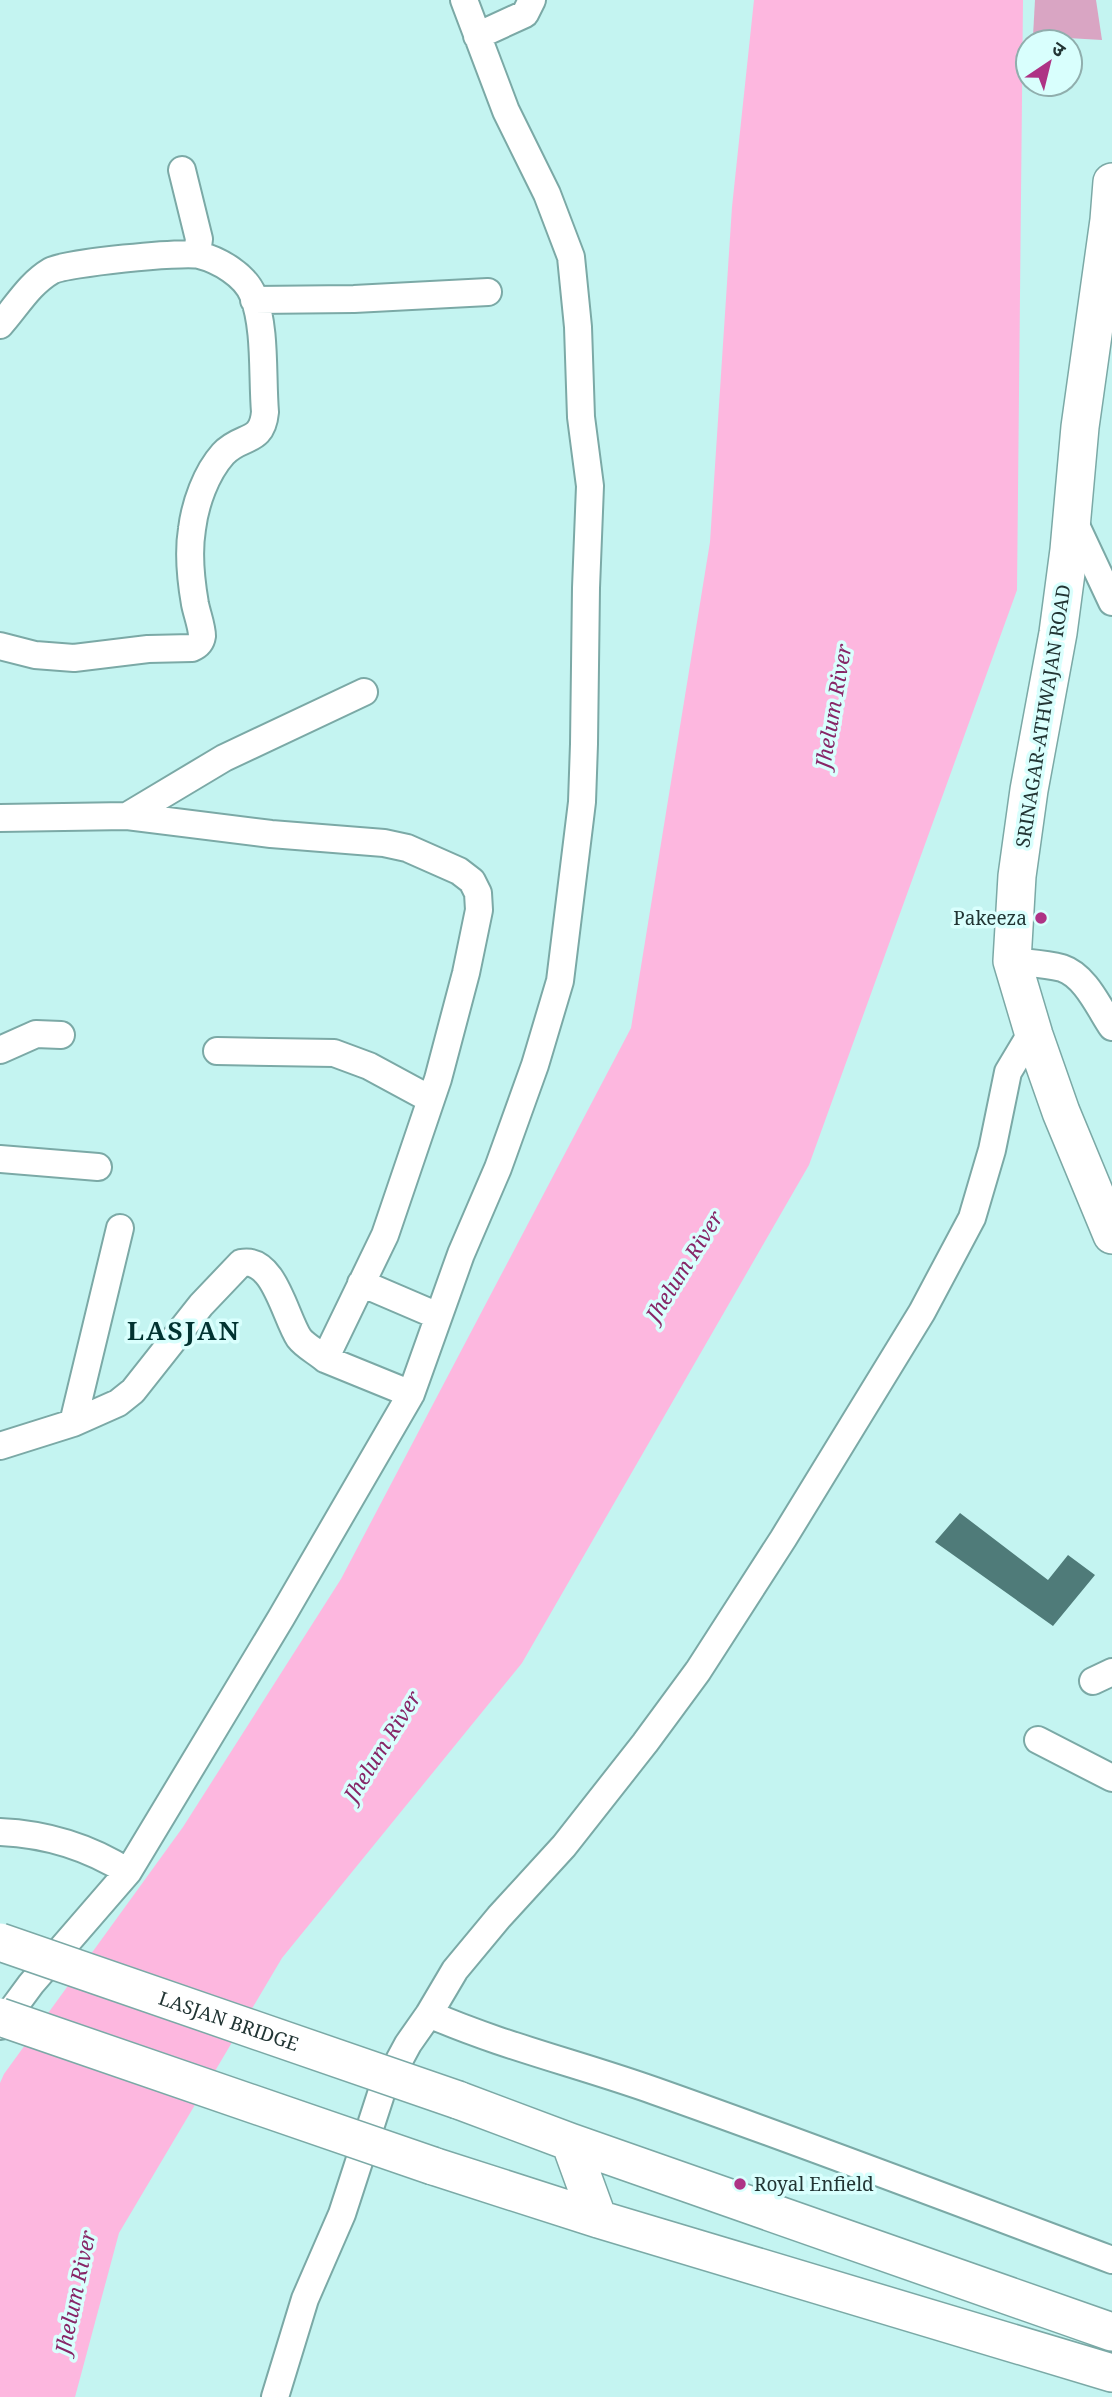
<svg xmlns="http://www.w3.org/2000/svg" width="1112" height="2397" viewBox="0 0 1112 2397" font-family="'Noto Serif','Noto Sans Devanagari',serif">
<rect width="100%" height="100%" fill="#c4f4f1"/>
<path fill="#d9a5c3" d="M1035,0H1096L1102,40L1033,36Z"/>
<path fill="#fdb7df" d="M754,0H1023L1017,590L809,1165L522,1663L282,1958L119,2233L75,2397H0V2083L4,2074L183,1827L341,1579L631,1028L710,542L732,207Z"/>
<path fill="#4f7b79" d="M960,1513L1048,1580L1068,1555L1095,1575L1053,1626L935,1542Z"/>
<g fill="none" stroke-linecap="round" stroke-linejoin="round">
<g stroke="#7ba9a6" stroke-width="30">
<path id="minor" d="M477,36L525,14L532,0
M182,170L199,239L197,254
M254,300L354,299L488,292
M0,325C17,306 29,284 51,271C65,263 183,251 199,255C219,260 245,275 253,295C266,328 262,376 265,412C262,445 241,434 223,454C206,473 195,504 192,529C188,553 191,581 195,604C197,614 202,627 202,636C201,643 197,646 192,648L148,649L74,658L35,655L0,646
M1073,519L1112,602
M0,818L127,816L224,758L364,692
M1012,961C1028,963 1046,964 1062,968C1086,976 1099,1008 1112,1027
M1034,1035L1026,1042L1008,1072L992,1150L972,1218L922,1312L783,1539L698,1671L645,1743L564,1846L499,1917L455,1970L429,2014C502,2046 579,2064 655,2091C808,2145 960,2203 1112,2260
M0,1050L36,1034L61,1035
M217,1051L334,1053L369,1066L430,1099
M0,1159L98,1167
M361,1283L438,1316
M325,1359L411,1394
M73,1423L120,1228
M0,1446L73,1423L118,1403L133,1391L201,1305L241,1263C274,1256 285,1317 299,1338C305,1346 317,1352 325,1359L385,1235L438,1079L466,973L479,910L478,893L472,881L459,871L407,848L384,843L271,834L127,816
M1093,1681L1112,1672
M1038,1740L1112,1778
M0,1832C46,1834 89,1847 128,1872
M0,2026L31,1984L128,1872L281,1618L411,1394L461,1254L498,1168L535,1065L560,981L582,802L584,744L586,588L590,486L581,417L578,327L571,257L547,194L506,111L464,0
M275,2397L305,2299L342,2214L381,2094L408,2044L429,2014"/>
</g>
<g stroke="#7ba9a6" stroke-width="40">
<path id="highway" d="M1112,182L1109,220L1080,427L1069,550L1058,633L1029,790L1017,876L1012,961L1034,1035L1061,1112L1112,1235
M458,2100L570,2142L1112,2332
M570,2142L598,2219
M433,2166L598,2219L1112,2373"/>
</g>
<use href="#minor" stroke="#fff" stroke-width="26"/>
<use href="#highway" stroke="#fff" stroke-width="37"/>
<g stroke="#7ba9a6" stroke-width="40" stroke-linecap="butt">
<g id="highway-bridge">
<path id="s1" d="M0,1942L458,2100"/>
<path d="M0,2017L433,2166"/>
</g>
</g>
<use href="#highway-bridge" stroke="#fff" stroke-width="37"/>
</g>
<g fill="#ae3385" stroke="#d9fffd" stroke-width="2.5">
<circle cx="1041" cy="918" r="7"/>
<circle cx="740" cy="2184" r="7"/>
</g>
<g text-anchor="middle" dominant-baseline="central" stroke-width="7" stroke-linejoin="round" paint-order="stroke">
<g font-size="19" fill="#223534" stroke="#d9fffd">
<text transform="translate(1043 716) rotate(-81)">SRINAGAR-ATHWAJAN ROAD</text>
<text stroke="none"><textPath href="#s1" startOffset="242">LASJAN BRIDGE</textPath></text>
</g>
<g font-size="19" fill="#223534" stroke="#d9fffd" text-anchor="end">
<text x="1027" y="918">Pakeeza</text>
<text x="754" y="2184" text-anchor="start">Royal Enfield</text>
</g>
<g font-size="21" font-style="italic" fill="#872667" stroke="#d9fffd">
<text transform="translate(833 706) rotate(-80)">Jhelum River</text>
<text transform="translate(684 1266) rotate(-58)">Jhelum River</text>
<text transform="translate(382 1746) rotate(-58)">Jhelum River</text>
<text transform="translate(75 2292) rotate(-78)">Jhelum River</text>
</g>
<g font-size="26" font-weight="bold" letter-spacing="2" fill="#013331" stroke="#d9fffd">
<text x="184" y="1330">LASJAN</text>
</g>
</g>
<g transform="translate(1049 63) rotate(35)"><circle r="33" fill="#d9fffd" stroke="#90aead" stroke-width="2"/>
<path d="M0-5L12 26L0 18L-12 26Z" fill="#ae3385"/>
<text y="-10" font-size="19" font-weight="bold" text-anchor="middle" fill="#223534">उ</text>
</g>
</svg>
